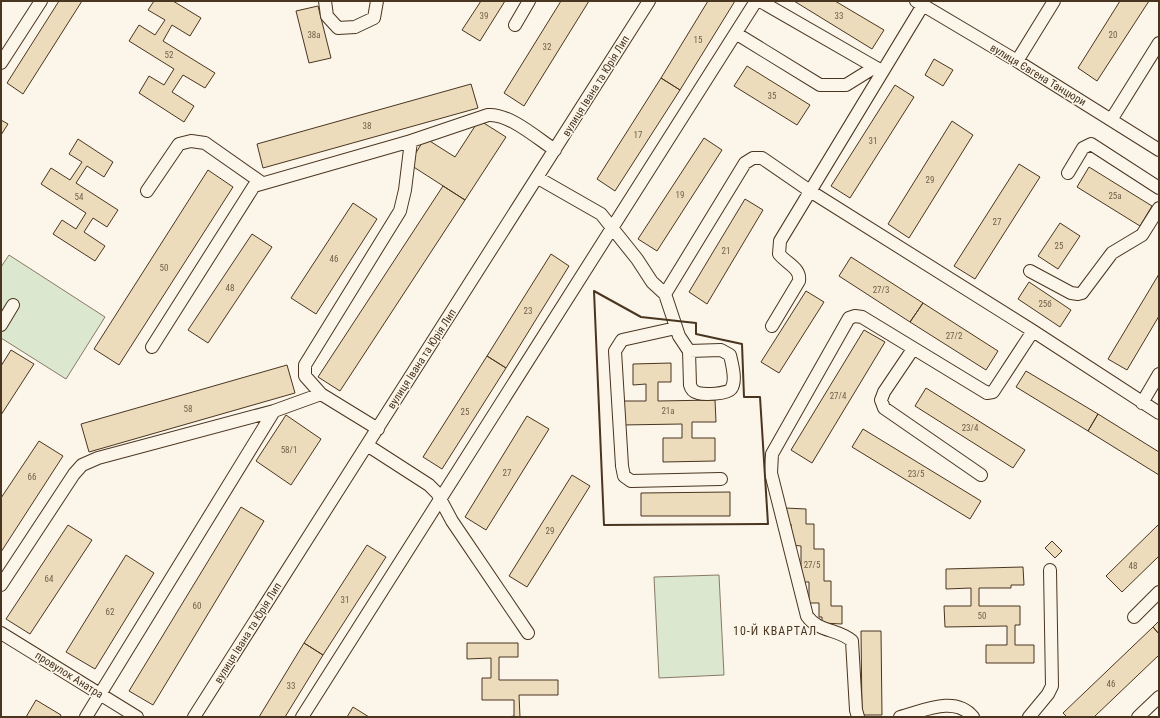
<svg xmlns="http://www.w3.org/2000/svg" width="1160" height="718" viewBox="0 0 1160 718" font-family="'Roboto Condensed',sans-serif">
<rect width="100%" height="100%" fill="#fbf6e9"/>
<path fill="#dce7d0" stroke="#887966" d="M9,255L105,317L66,379L1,338V267Z
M719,575L724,675L659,678L654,577Z"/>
<path fill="#ecdcbc" stroke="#4a3520" d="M59,1H82L23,94L7,83Z
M154,1H173L201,18L190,36L172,25L163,41L215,73L205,88L183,75L172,92L194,106L184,122L139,93L149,76L164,85L174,69L129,41L139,25L155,35L165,20L148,10Z
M481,1H505L480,41L462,30Z
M561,1H589L524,106L504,93Z
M708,1H735L680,90L661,78Z
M794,1H835L884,30L872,49Z
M1120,1H1149L1097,81L1078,68Z
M318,6L331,58L309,63L296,11Z
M934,59L953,70L943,86L925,75Z
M747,66L810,105L797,125L734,86Z
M661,78L680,90L615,191L597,179Z
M471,84L478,108L263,168L257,144Z
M895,85L914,97L850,198L831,186Z
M1,120L8,124L1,135Z
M479,120L506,137L465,200L409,164L425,138L455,157Z
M952,121L973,135L909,238L888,224Z
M704,138L722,150L657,251L638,239Z
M78,139L113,162L104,177L87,166L76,183L118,210L107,227L93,218L84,232L105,246L95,261L53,234L62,220L76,229L86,213L41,184L51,168L70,180L82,162L69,154Z
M1019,164L1040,177L975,279L954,266Z
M1089,167L1152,206L1140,226L1077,187Z
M208,170L233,187L119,365L94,349Z
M443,186L465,200L340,391L318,377Z
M745,199L763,210L707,304L689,292Z
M353,203L377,219L316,314L291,298Z
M1060,223L1080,236L1058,269L1038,256Z
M252,234L272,247L208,343L188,330Z
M551,254L569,266L506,368L487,356Z
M851,257L923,303L910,322L839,276Z
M1159,274V316L1127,370L1108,359Z
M1029,282L1071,310L1060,327L1018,299Z
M806,291L824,302L779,373L761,362Z
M923,303L998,351L986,370L910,322Z
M864,330L885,342L812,463L791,450Z
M11,350L34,364L1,415V366Z
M487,356L506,368L442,469L423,457Z
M671,363V382H658V401L715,400L716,422H692V438H715V461L663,462V438H682V424L621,425V401H646V384L633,385V364Z
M287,365L295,393L89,452L81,424Z
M1026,371L1098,414L1088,431L1016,387Z
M926,388L1025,450L1013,468L915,406Z
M1098,414L1159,452V475L1088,431Z
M286,415L321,439L291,485L256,461Z
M527,416L549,429L486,530L465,517Z
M863,429L981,501L970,519L852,447Z
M39,441L63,456L1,552V498Z
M572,475L590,486L527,587L509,576Z
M730,492V516H641V493Z
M241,507L264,521L153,705L129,691Z
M785,508L806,509V524H814V549H824V581H831V606H842V624L822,623V617H819V603H809V582H801V546L791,545V524H784Z
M1159,524V556L1122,592L1106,576Z
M68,525L92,540L30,634L6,619Z
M1052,541L1062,551L1055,558L1045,548Z
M367,545L386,557L323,655L304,643Z
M126,555L154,573L95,669L66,652Z
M1023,567L1024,585H1011V588H979V606H1020V625H1015V645H1034V663H986V645H1007V626L945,627L944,606H971V588L946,589V569Z
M1159,621V634L1153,627Z
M1153,627L1159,634V655L1094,717H1067L1063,713Z
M861,631H881L882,715H862Z
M304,643L323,655L285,717H259Z
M467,643H518V657H499V680H558V695H519L520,717H508L514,716V700H482V678H491V658L467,659Z
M36,700L61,715L60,717H26Z
M353,707L369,717H347Z"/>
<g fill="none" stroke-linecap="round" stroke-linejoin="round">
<g stroke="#4a3520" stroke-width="14">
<path id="minor" d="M325,1L327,16L338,28L355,27L374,18L377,1
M760,1L880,70
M916,1L1017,61L1159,150
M515,25L529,1
M737,34L820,85H846L875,67
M1017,61L1054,1
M1,63L41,1
M1111,120L1159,43
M1068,173L1083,148L1091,144L1159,188
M538,178L601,214L637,259L652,282L665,294L679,336L689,351L721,350L730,355C732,364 737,381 731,389C727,394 705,395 698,393C694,392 691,389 690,385L689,351
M147,191L179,144L191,141L205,143L262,183
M1030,271L1071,293L1078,294L1082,293L1112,253L1142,235L1159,208
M665,294L745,163L753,158H762L810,191L1033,331L1159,413
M1,325L13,305
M772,326L799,281C801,268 787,264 779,254L780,241L923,5
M676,328L622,340L615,351L622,466L624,476L631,481L721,479
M152,347L254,186L411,141L488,115C509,113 538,139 555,150
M913,349L884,392L881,400L884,408L981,475
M1142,403L1159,374
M378,429L321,394L305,376V365L400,211L405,190L411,141
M367,445L429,485L437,493L452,521L528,633
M1,585L74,474L82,465L98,458L274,411L321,394
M1134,617L1159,592
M1,633L137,717
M86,717L274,411
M194,717L649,1
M302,717L756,1
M858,717L856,710L852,641C839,629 818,632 807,616L771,473L772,454L849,318L855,316L862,317L987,393L993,392L1033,331
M900,717C923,711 955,695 973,717
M1029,717L1048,694L1052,686L1050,570
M1138,717L1159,697"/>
</g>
<use href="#minor" stroke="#fbf6e9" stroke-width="12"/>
<path stroke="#4a3520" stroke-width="2" d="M594,291L641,317L696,323V334L742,344L744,397H760L768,524L604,525Z"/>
</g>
<g text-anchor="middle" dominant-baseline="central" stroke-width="3" stroke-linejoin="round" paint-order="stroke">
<g font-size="9" fill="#725f47">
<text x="484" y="16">39</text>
<text x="839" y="16">33</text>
<text x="314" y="35">38а</text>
<text x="1113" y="35">20</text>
<text x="698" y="40">15</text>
<text x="547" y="47">32</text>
<text x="169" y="55">52</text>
<text x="772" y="96">35</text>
<text x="367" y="126">38</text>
<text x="638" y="135">17</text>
<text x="873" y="141">31</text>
<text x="930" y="180">29</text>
<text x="680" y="195">19</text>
<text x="1115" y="196">25а</text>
<text x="79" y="197">54</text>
<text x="997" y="222">27</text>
<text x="1059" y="246">25</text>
<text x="726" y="251">21</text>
<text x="334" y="259">46</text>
<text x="164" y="268">50</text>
<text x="230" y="288">48</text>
<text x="881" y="290">27/3</text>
<text x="1045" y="304">25б</text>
<text x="528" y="311">23</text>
<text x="954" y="336">27/2</text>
<text x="838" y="396">27/4</text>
<text x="188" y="409">58</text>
<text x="668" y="411">21а</text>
<text x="465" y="412">25</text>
<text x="970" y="428">23/4</text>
<text x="289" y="450">58/1</text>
<text x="507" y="473">27</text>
<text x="916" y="474">23/5</text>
<text x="32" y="477">66</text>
<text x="550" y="531">29</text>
<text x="812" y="565">27/5</text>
<text x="1133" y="566">48</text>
<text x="49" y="579">64</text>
<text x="345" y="600">31</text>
<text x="197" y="606">60</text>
<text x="110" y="612">62</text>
<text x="982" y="616">50</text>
<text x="1111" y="684">46</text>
<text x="291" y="686">33</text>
</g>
<g font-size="11" fill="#4a3520" stroke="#fbf6e9">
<text transform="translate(1038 75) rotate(31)">вулиця Євгена Танцюри</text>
<text transform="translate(596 86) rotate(-58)">вулиця Івана та Юрія Лип</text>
<text transform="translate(422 359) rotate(-57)">вулиця Івана та Юрія Лип</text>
<text transform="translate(248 633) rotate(-58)">вулиця Івана та Юрія Лип</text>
<text transform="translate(69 675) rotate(32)">провулок Анатра</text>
</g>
<g font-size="12" letter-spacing="1" fill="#4a3520" stroke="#fbf6e9">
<text x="775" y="631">10-Й КВАРТАЛ</text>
</g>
</g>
<rect width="1160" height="718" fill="none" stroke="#4a3520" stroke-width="4"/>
</svg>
